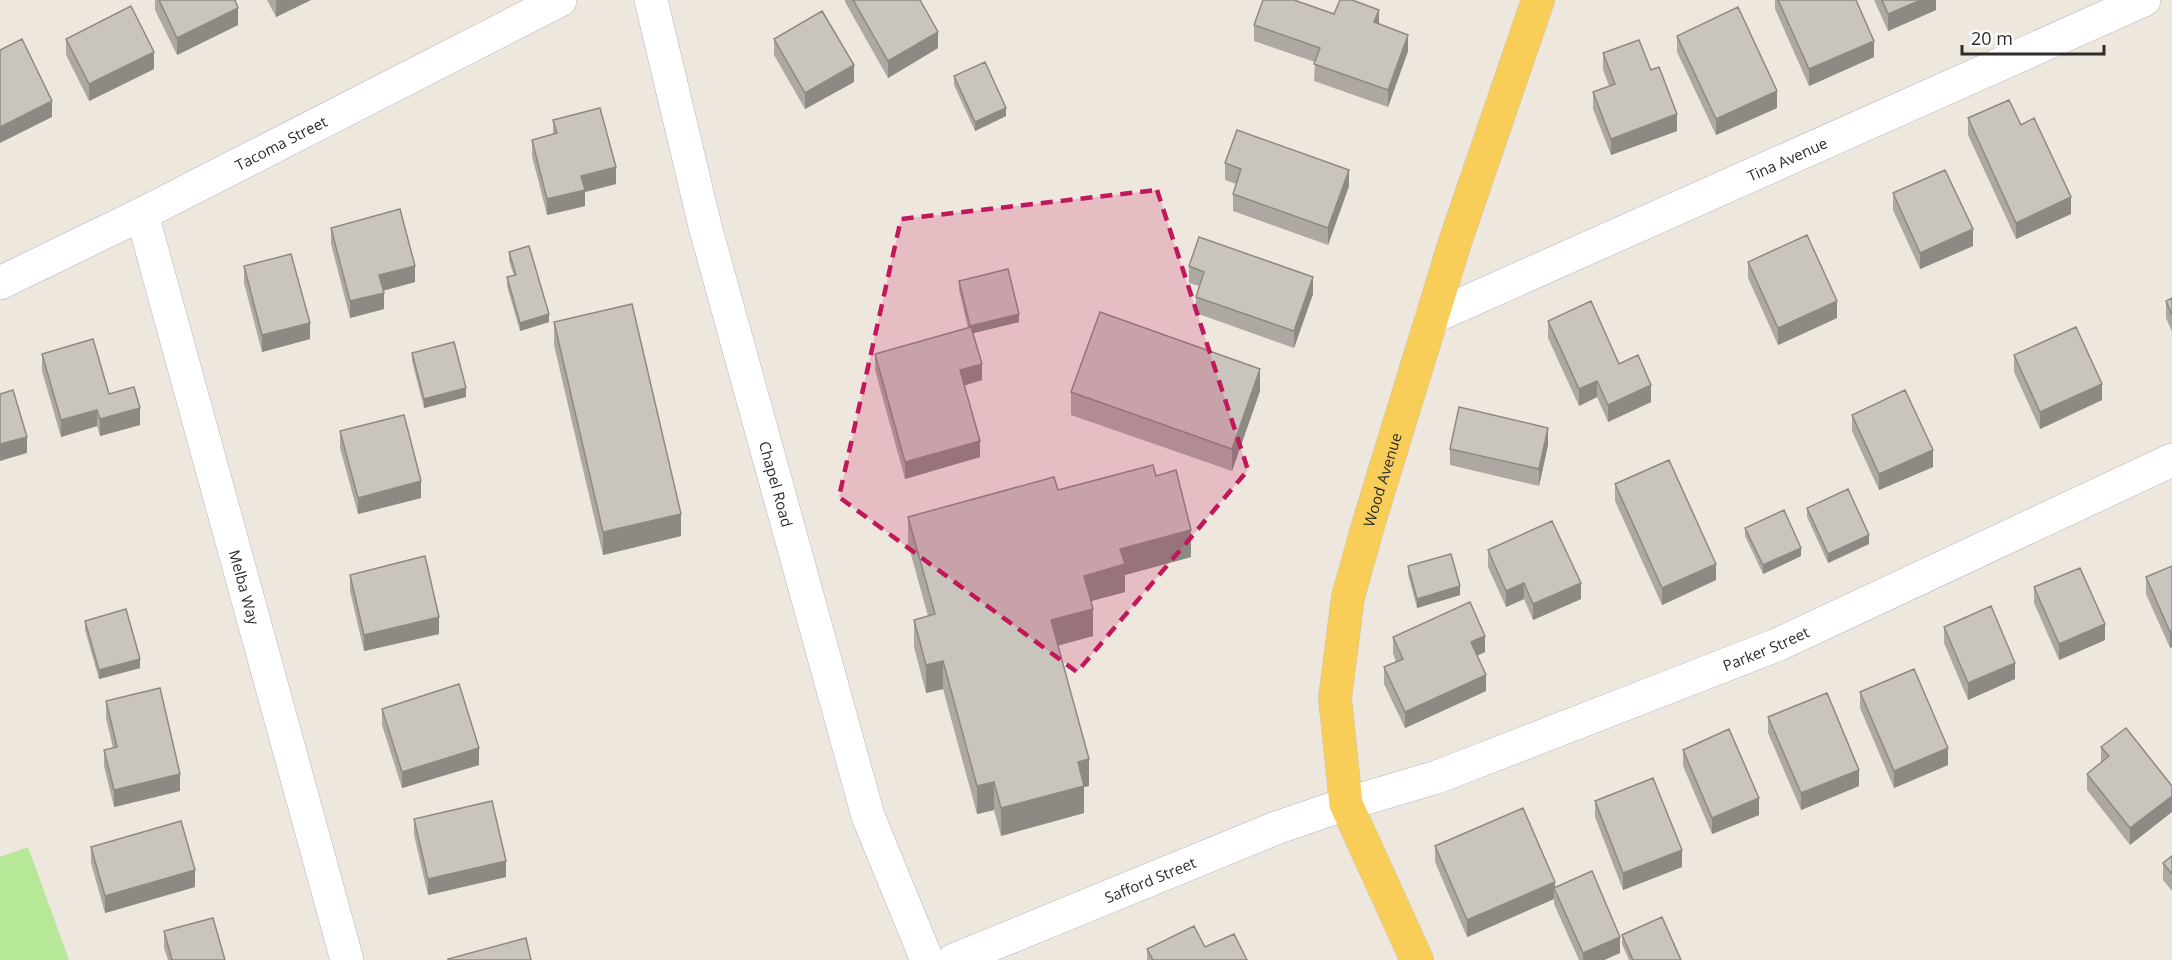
<svg xmlns="http://www.w3.org/2000/svg" width="2172" height="960" viewBox="0 0 2172 960" font-family="'Open Sans',sans-serif">
<rect width="100%" height="100%" fill="#eee7de"/>
<path fill="#b6e897" d="M28,847L69,960H0V857Z"/>
<g fill="none" stroke-linecap="round" stroke-linejoin="round">
<g stroke="#b2b5c0" stroke-width="34">
<g id="minor">
<path id="s1" d="M651,0L705,226L868,816L927,960"/>
<path id="s2" d="M142,214L347,960"/>
<path id="s3" d="M0,283L142,214L560,0"/>
<path id="s4" d="M1431,318L2144,0"/>
<path id="s5" d="M954,960L1276,828L1346,804L1437,777L1777,645L2172,460"/>
</g>
</g>
<g stroke="#c8c8c8" stroke-width="34">
<g id="major">
<path id="s6" d="M1417,960L1346,804L1335,698L1348,597L1369,522L1455,242L1538,0"/>
</g>
</g>
<use href="#minor" stroke="#fff" stroke-width="33"/>
<use href="#major" stroke="#f9ce58" stroke-width="33"/>
</g>
<path fill="#ada9a2" d="M155,0H235L238,25L177,55L155,10Z
M267,0H311L276,17Z
M845,0H920L938,48L888,78L845,2Z
M1775,0H1856L1874,57L1809,86L1775,9Z
M1874,0H1936V10L1888,31Z
M1334,14L1379,24L1408,51L1388,107L1314,81L1315,62L1254,41V25Z
M1677,36L1777,108L1716,135L1677,52Z
M66,39L154,69L89,101L66,55Z
M774,39L854,82L805,109L774,55Z
M1603,53L1651,70L1677,131L1611,155L1593,109V92L1609,86L1603,70Z
M954,76L1006,116L975,131L954,85Z
M1968,118L2021,125L2071,214L2016,239L1968,135Z
M553,120L616,184L585,192V206L547,215L532,156V140L553,134Z
M1225,163L1349,186L1328,245L1233,211V194L1236,184L1225,180Z
M1893,193L1973,246L1920,269L1893,210Z
M331,228L415,282L383,290L384,309L350,318L331,244Z
M509,252L549,322L520,331L507,286V277L514,276L509,261Z
M1748,262L1837,318L1778,345L1748,278Z
M244,266L310,339L262,352L244,283Z
M1189,266L1313,294L1294,348L1196,313V297L1199,286L1189,283Z
M959,281L1019,322L973,333L982,380L964,385L980,457L905,479L875,370V354L968,328L959,290Z
M2172,298V332L2166,318V301Z
M1548,321L1619,364L1651,402L1608,422L1597,397L1579,406L1548,338Z
M554,322L681,536L603,555L554,345Z
M412,353L466,397L424,408L412,361Z
M42,354L109,394L140,425L100,436L97,426L61,437L42,371Z
M2014,355L2102,400L2040,429L2014,372Z
M1260,391L1232,471L1071,415V392Z
M1852,415L1933,467L1879,490L1852,431Z
M340,431L421,498L358,514L340,448Z
M1548,445L1539,486L1450,465V449Z
M1615,484L1716,580L1662,605L1615,501Z
M1058,490L1191,557L1125,575V592L1091,601L1093,636L1058,646L1089,786L1084,787V813L1001,836L994,810L977,814L943,689L926,693L914,647V620L928,616L908,544V517Z
M1807,508L1869,544L1828,563L1807,517Z
M1745,528L1801,556L1763,574L1745,536Z
M1488,550L1581,599L1533,620L1524,599L1506,607L1488,567Z
M1408,566L1460,595L1417,608L1408,574Z
M2172,566V647L2170,648L2146,594V577Z
M350,575L439,634L364,651L350,591Z
M2034,587L2105,640L2059,660L2034,603Z
M85,621L140,668L99,679L85,630Z
M1944,627L2015,679L1968,700L1944,643Z
M1393,637L1485,652L1477,656L1486,691L1405,728L1384,684V667L1396,662L1393,654Z
M1860,692L1948,765L1894,788L1860,708Z
M106,701L180,791L114,807L104,766V750L113,748L106,718Z
M382,709L479,765L402,788L382,725Z
M1768,717L1859,786L1801,810L1768,733Z
M2101,747L2172,786L2130,845L2087,790V774L2101,762Z
M1683,750L1759,815L1712,834L1683,766Z
M1595,801L1682,867L1623,890L1595,817Z
M414,819L506,877L428,895L414,835Z
M1435,846L1555,887L1620,953L1604,960H1579L1554,904V899L1467,937L1435,862Z
M91,847L195,887L105,913L91,863Z
M2172,856V891L2163,880V863Z
M164,931L225,960H168L164,948Z
M1622,935L1681,960H1629L1622,944Z
M1205,947L1247,960H1147V949Z"/>
<path fill="#8d8a84" d="M278,0H311L276,17V1Z
M1921,0H1936V10L1888,31V14Z
M238,8V25L177,55V38Z
M1379,10V26L1374,22Z
M938,32V48L888,78V61Z
M1408,35V51L1388,107V90Z
M1874,41V57L1809,86V69Z
M154,52V69L89,101V84Z
M854,65V82L805,109V93Z
M1777,91V108L1716,135V119Z
M52,101V117L0,143V127Z
M1006,108V116L975,131V122Z
M1677,114V131L1611,155V139Z
M616,167V184L585,192V206L547,215V199L581,176Z
M1349,170V186L1328,245V228Z
M2071,197V214L2016,239V223Z
M1973,229V246L1920,269V253Z
M415,266V282L379,292V275Z
M1313,277V294L1294,348V331Z
M384,293V309L350,318V301Z
M1837,301V318L1778,345V328Z
M549,314V322L520,331V323Z
M1019,314V322L970,334V326Z
M310,323V339L262,352V335Z
M982,364V380L960,387V370Z
M1260,369V391L1232,471V449Z
M1597,381V397L1579,406V389Z
M2102,384V400L2040,429V412Z
M1651,385V402L1608,422V405Z
M466,388V397L424,408V399Z
M140,408V425L100,436V419Z
M97,410V426L61,437V420Z
M1548,428V445L1539,486V469Z
M27,437V453L0,461V444Z
M980,441V457L905,479V462Z
M1933,450V467L1879,490V474Z
M421,481V498L358,514V498Z
M681,514V536L603,555V532Z
M1191,530V557L1125,575V592L1084,603V576L1120,549Z
M1869,535V544L1828,563V554Z
M1801,548V556L1763,574V565Z
M1716,564V580L1662,605V588Z
M1524,583V599L1506,607V591Z
M1581,583V599L1533,620V604Z
M1460,586V595L1417,608V599Z
M1093,609V636L1051,647V620Z
M439,617V634L364,651V635Z
M2105,624V640L2059,660V644Z
M2172,631V647L2170,648V632Z
M1485,636V652L1471,658V642Z
M140,659V668L99,679V670Z
M943,661V689L926,693V665Z
M2015,663V679L1968,700V683Z
M1486,675V691L1405,728V712Z
M479,748V765L402,788V772Z
M1948,748V765L1894,788V771Z
M1089,759V786L1084,787V813L1001,836V808L1078,762Z
M1859,770V786L1801,810V793Z
M180,774V791L114,807V790Z
M994,782V810L977,814V786Z
M2172,796V812L2130,845V828Z
M1759,798V815L1712,834V818Z
M1682,850V867L1623,890V873Z
M506,861V877L428,895V879Z
M195,870V887L105,913V896Z
M1555,882V890L1554,888V899L1467,937V920Z
M1620,937V953L1604,960H1583V953Z"/>
<path fill="#c9c5bc" stroke="#8d8a84" stroke-width="1.5" d="M159,0H235L238,8L177,38Z
M853,0H920L938,32L888,61Z
M1263,0H1294L1334,14L1340,0H1352L1379,10L1374,22L1408,35L1388,90L1314,64L1320,48L1254,25Z
M1778,0H1856L1874,41L1809,69Z
M1882,0H1921L1888,14Z
M131,6L154,52L89,84L66,39Z
M1738,7L1777,91L1716,119L1677,36Z
M822,11L854,65L805,93L774,39Z
M22,39L52,101L0,127V50Z
M1639,40L1651,70L1659,67L1677,114L1611,139L1593,92L1615,84L1603,53Z
M985,62L1006,108L975,122L954,76Z
M2009,100L2021,125L2034,118L2071,197L2016,223L1968,118Z
M600,108L616,167L581,176L585,190L547,199L532,140L557,133L553,120Z
M1237,130L1349,170L1328,228L1233,194L1241,169L1225,163Z
M1945,170L1973,229L1920,253L1893,193Z
M400,209L415,266L379,275L384,293L350,301L331,228Z
M1807,235L1837,301L1778,328L1748,262Z
M1199,237L1313,277L1294,331L1196,297L1204,272L1189,266Z
M529,246L549,314L520,323L507,277L516,275L509,252Z
M291,254L310,323L262,335L244,266Z
M1008,269L1019,314L970,326L959,281Z
M2172,298V315L2166,301Z
M1591,301L1619,364L1638,355L1651,385L1608,405L1597,381L1579,389L1548,321Z
M632,304L681,514L603,532L554,322Z
M1100,312L1260,369L1232,449L1071,392Z
M971,327L982,364L960,370L980,441L905,462L875,354Z
M2076,327L2102,384L2040,412L2014,355Z
M93,339L109,394L134,387L140,408L100,419L97,410L61,420L42,354Z
M454,342L466,388L424,399L412,353Z
M13,390L27,437L0,444V394Z
M1905,390L1933,450L1879,474L1852,415Z
M1459,407L1548,428L1539,469L1450,449Z
M404,415L421,481L358,498L340,431Z
M1669,460L1716,564L1662,588L1615,484Z
M1153,465L1156,476L1176,470L1191,530L1120,549L1125,564L1084,576L1093,609L1051,620L1089,759L1078,762L1084,786L1001,808L994,782L977,786L943,661L926,665L914,620L935,614L908,517L1054,477L1058,490Z
M1848,489L1869,535L1828,554L1807,508Z
M1784,510L1801,548L1763,565L1745,528Z
M1552,521L1581,583L1533,604L1524,583L1506,591L1488,550Z
M1451,554L1460,586L1417,599L1408,566Z
M425,556L439,617L364,635L350,575Z
M2172,566V631L2170,632L2146,577Z
M2080,568L2105,624L2059,644L2034,587Z
M1470,602L1485,636L1471,642L1486,675L1405,712L1384,667L1403,659L1393,637Z
M1991,606L2015,663L1968,683L1944,627Z
M126,609L140,659L99,670L85,621Z
M1914,669L1948,748L1894,771L1860,692Z
M459,684L479,748L402,772L382,709Z
M160,688L180,774L114,790L104,750L117,747L106,701Z
M1827,693L1859,770L1801,793L1768,717Z
M2126,728L2172,786V796L2130,828L2087,774L2109,756L2101,747Z
M1729,729L1759,798L1712,818L1683,750Z
M1653,778L1682,850L1623,873L1595,801Z
M492,801L506,861L428,879L414,819Z
M1523,808L1555,882L1467,920L1435,846Z
M181,821L195,870L105,896L91,847Z
M2172,856V874L2163,863Z
M1592,871L1620,937L1583,953L1554,888Z
M1662,917L1681,960H1633L1622,935Z
M213,918L225,960H172L164,931Z
M1194,926L1205,947L1234,934L1247,960H1153L1147,949Z
M526,938L531,960H448V959Z"/>
<path fill="#c2185b" fill-opacity="0.2" stroke="#c2185b" stroke-width="4.5" stroke-dasharray="12 8" stroke-linejoin="round" d="M1157,190L1248,470L1077,672L839,497L901,219Z"/>
<g text-anchor="middle" dominant-baseline="central" stroke-width="5" stroke-linejoin="round" paint-order="stroke">
<g font-size="15" fill="#2c2c2c" stroke="#fff">
<text stroke="none"><textPath href="#s3" startOffset="314">Tacoma Street</textPath></text>
<text stroke="none"><textPath href="#s4" startOffset="390">Tina Avenue</textPath></text>
<text stroke="none"><textPath href="#s6" startOffset="502">Wood Avenue</textPath></text>
<text stroke="none"><textPath href="#s1" startOffset="500">Chapel Road</textPath></text>
<text stroke="none"><textPath href="#s2" startOffset="387">Melba Way</textPath></text>
<text stroke="none"><textPath href="#s5" startOffset="870">Parker Street</textPath></text>
<text stroke="none"><textPath href="#s5" startOffset="212">Safford Street</textPath></text>
</g>
</g>
<path d="M1962 45v9h142v-9" fill="none" stroke="#2c2c2c" stroke-width="3"/>
<text x="1971" y="45" font-size="18" fill="#2c2c2c" stroke="#ffffff" stroke-width="4.5" paint-order="stroke">20 m</text>
</svg>
